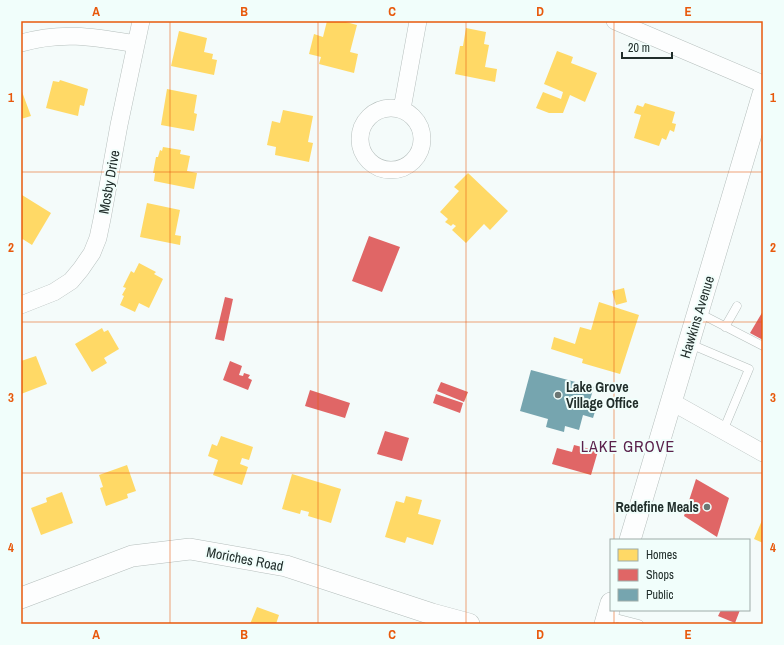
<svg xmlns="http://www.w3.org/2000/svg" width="784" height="645" viewBox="0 0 784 645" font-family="'Archivo Narrow',sans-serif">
<rect width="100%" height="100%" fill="#f4fbfa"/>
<path fill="#ffd966" d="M327,21H342L357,25L350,52L358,54L354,73L319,64L321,57L309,54L314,34L323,37Z
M466,28L486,32L484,44L489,45L485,67L497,69L495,82L455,74L460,46H463Z
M179,31L207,38L204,52L213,54L212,59L217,60L214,75L171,66Z
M557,51L573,57L571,63L597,73L585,102L570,95L563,113H549L536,108L543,92L561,99L563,92L544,84Z
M60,80L88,89L84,106L80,105L78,116L46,108L53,81L59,82Z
M21,89L31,116L21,119Z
M167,89L197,95L194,113L197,114L194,131L161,125Z
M645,103L675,112L672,123L676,124L674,132L670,130L666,140L662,138L659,146L634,138L641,115L634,113L637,105L643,107Z
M283,110L313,116L308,142L313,143L309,162L275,155L276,147L267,145L272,121L280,123Z
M163,147L181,150L180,154L190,156L187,171L197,173L194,189L154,181L155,173H153L156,157H158L160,150L162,151Z
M468,173L508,211L490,230L484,224L466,243L452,230L456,226L453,224L451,226L445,222L448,219L440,212L459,191L454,187Z
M22,195L51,213L32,245L21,238Z
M147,203L180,210L175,235L181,236L180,245L140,237Z
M139,263L156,272L154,274L163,279L149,308L139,303L135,312L120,305L124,296L122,295L126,288L123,287L131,271L134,273Z
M624,288L627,302L616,305L612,291Z
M599,302L639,315L620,374L582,363L583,359L551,349L554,337L575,344L580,327L591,330Z
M102,328L104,332L108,330L119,349L104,358L107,363L92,372L75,344Z
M36,356L47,384L21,394V361Z
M221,436L253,447L249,460L242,458L240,464L248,467L242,485L213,475L218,460L208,456L212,444L217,446Z
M127,465L136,491L127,494L128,498L106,506L100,488L103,487L99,475Z
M292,474L341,489L331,523L308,516L309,512L301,510L300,514L282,509Z
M62,492L73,523L41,535L31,508L47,502L46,498Z
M406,496L422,500L418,514L441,520L433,545L407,537L405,543L385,537L396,501L404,503Z
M763,518V543L754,539Z
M257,607L279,615L276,624H250Z"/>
<path fill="#e06666" d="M369,236L400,247L382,292L352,281Z
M225,297L233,299L224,341L215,339Z
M763,311V340L750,333Z
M230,361L242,366L239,375L243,376L244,373L250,375L248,378L252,380L248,390L223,380Z
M441,382L468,392L464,402L437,391Z
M310,390L350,403L345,418L305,406Z
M436,394L463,403L460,413L433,403Z
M385,431L409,438L402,461L377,454Z
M574,445L598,451L591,475L552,464L557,448L572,452Z
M696,479L729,498L717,537L684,516Z
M721,610H740L735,623L718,616Z"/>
<path fill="#76a5af" d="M531,370L594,387L589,403L597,405L593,418L583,415L579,430L565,426L564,432L546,427L548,419L520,411Z"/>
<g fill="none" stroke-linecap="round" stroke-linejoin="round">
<g stroke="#b5bebc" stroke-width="9">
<path id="service" d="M699,313L763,346
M725,327L737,306
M690,344L749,369L723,431
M608,616L639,624"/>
</g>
<g stroke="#b5bebc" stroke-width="18">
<path id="minor" d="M615,21L763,84
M21,43C63,31 94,37 136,44
M360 139a31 31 0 1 1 62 0a31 31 0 1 1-62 0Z
M402,109L418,21
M21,305L54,292L71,281L81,269L92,253L98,238L102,219L119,125L141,21
M672,402L763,453"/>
</g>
<g stroke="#b5bebc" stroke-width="22">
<path id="tertiary" d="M630,540L763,94
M21,598L132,556L190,549L286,566L432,614L469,624
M605,624L611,603"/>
</g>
<use href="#service" stroke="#fdfefe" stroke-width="8"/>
<use href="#minor" stroke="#fdfefe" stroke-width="17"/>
<use href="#tertiary" stroke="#fdfefe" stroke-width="21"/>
</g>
<path fill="none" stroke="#e8590c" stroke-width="1" stroke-opacity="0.55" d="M170,21V624M318,21V624M466,21V624M614,21V540M21,172H763M21,322H763M21,473H763M614,610V624"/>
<g fill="#6b7673" stroke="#f1fefb" stroke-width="1.5">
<circle cx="558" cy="395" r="4"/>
<circle cx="707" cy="507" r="4"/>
</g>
<g text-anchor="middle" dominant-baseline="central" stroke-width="4" stroke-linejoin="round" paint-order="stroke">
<g font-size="14" fill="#212e2b" stroke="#f1fefb">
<text transform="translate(109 182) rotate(-80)">Mosby Drive</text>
<text transform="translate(697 317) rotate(-73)">Hawkins Avenue</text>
<text transform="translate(245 559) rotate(11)">Moriches Road</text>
</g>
<g font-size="14" font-weight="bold" fill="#212e2b" stroke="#f1fefb" text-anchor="start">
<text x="566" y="387">Lake Grove<tspan x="566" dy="16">Village Office</tspan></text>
<text x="699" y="507" text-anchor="end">Redefine Meals</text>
</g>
<g font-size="16" letter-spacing="1" fill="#5b224c" stroke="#f1fefb">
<text x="628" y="446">LAKE GROVE</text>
</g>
</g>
<rect width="784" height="645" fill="none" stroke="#f1fefb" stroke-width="44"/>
<rect x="610" y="539" width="140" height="72" fill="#f1fefb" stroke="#9eaba8"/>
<rect x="618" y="549" width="20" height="12" fill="#ffd966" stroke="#9eaba8"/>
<text x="646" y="559" font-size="12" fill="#212e2b">Homes</text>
<rect x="618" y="569" width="20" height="12" fill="#e06666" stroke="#9eaba8"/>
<text x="646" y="579" font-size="12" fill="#212e2b">Shops</text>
<rect x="618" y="589" width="20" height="12" fill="#76a5af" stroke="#9eaba8"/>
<text x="646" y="599" font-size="12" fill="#212e2b">Public</text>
<path d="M622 52v6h50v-6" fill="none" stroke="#212e2b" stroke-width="2"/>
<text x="628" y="52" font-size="12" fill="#212e2b" stroke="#f1fefb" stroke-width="3" paint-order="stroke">20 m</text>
<rect x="22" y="22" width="740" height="601" fill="none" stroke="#e8590c" stroke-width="1.5"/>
<g font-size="13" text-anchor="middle" font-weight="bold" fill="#e8590c">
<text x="96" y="16">A</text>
<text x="244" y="16">B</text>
<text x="392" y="16">C</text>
<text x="540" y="16">D</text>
<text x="688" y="16">E</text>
<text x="11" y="102">1</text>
<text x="773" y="102">1</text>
<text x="11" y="252">2</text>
<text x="773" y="252">2</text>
<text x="11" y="402">3</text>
<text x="773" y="402">3</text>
<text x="11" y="552">4</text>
<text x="773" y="552">4</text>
<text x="96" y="639">A</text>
<text x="244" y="639">B</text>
<text x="392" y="639">C</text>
<text x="540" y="639">D</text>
<text x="688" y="639">E</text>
</g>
</svg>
